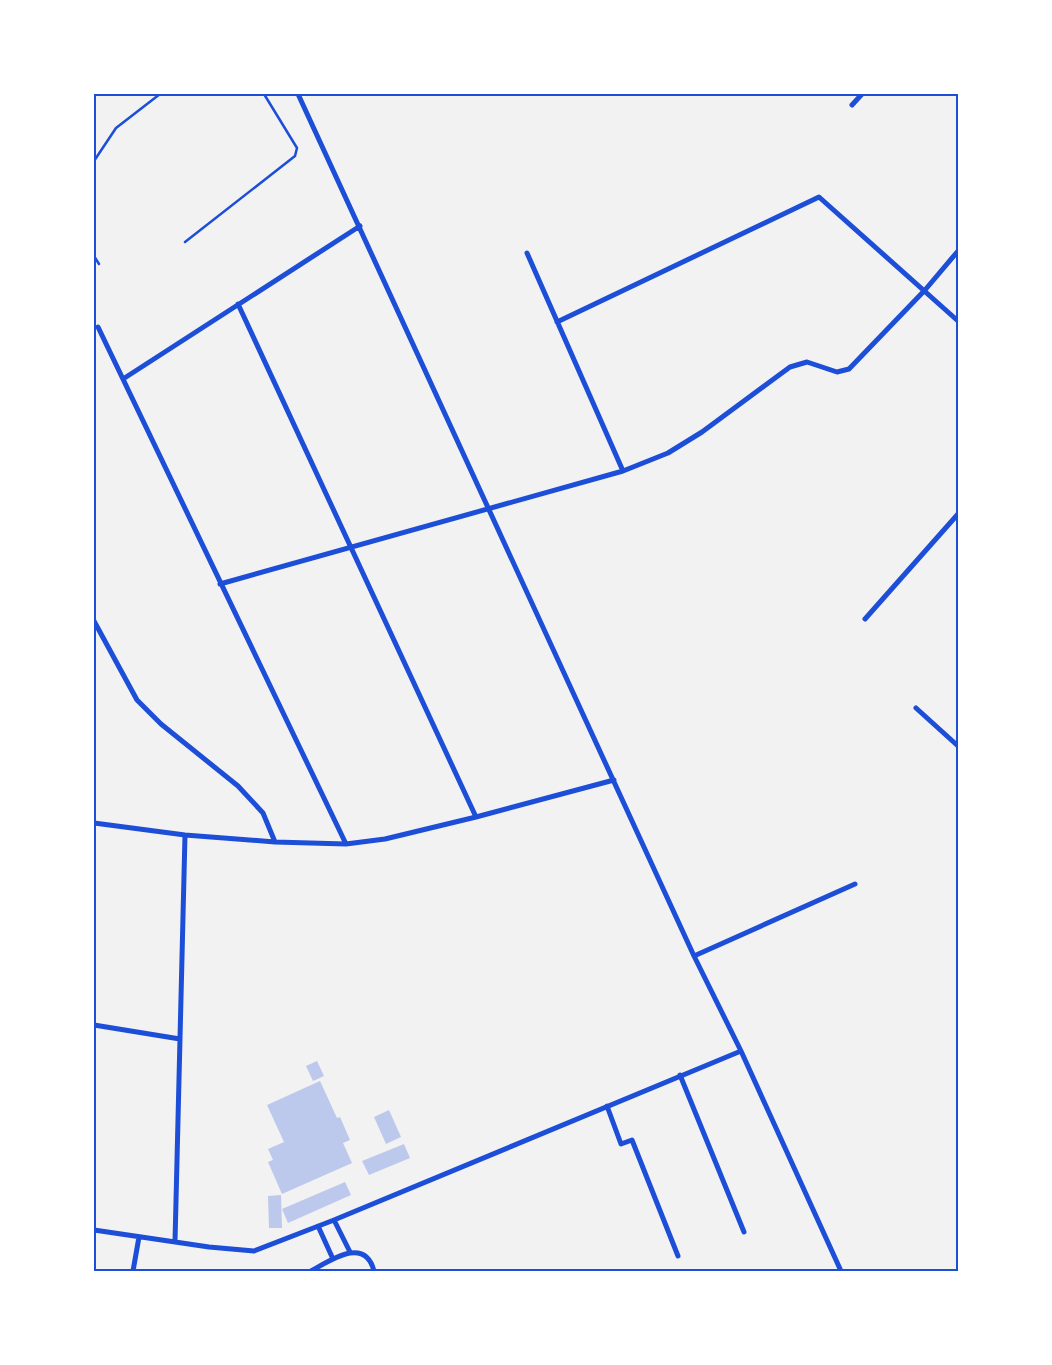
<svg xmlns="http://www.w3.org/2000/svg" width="1052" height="1365" viewBox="0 0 1052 1365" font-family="Helvetica,sans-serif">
<rect width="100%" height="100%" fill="#f2f2f2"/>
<path fill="#bdc9ec" d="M317,1061L324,1076L313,1081L306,1066Z
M320,1081L337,1118L340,1117L350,1140L343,1143L352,1163L282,1194L268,1162L273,1160L268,1149L284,1142L267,1105Z
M389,1110L401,1137L386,1144L374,1117Z
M404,1144L410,1158L369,1175L362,1161Z
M345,1182L351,1195L288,1223L282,1209Z
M281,1195L282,1228H269L268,1196Z"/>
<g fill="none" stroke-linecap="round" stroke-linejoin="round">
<path stroke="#1d4ed8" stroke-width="2.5" d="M94,161L116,128L160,94
M185,242L295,156L297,148L264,94
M94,256L99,264"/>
<path stroke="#1d4ed8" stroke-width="5" d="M298,94L694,956L741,1051L841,1271
M852,105L862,94
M527,253L623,471
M238,304L476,817
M557,322L819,197L958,321
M98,327L346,844
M123,379L360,226
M220,584L623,471L668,453L702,432L790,367L807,362L837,372L849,369L925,290L958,251
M865,619L958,514
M94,621L137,700L161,724L238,786L263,813L275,842
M916,708L958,746
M94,823L185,835L275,842L346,844L385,839L476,817L614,780
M694,956L855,884
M94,1025L180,1039
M680,1075L744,1232
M607,1106L621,1144L632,1140L678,1256
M334,1220L350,1252
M318,1226L333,1259
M94,1230L209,1247L254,1251L334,1220L741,1051
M175,1242L185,835
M133,1271L139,1237
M311,1271C331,1260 365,1236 374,1271"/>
</g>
<rect width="1052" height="1365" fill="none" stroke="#ffffff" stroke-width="190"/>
<rect x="95" y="95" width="862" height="1175" fill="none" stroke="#1d4ed8" stroke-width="2"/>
</svg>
